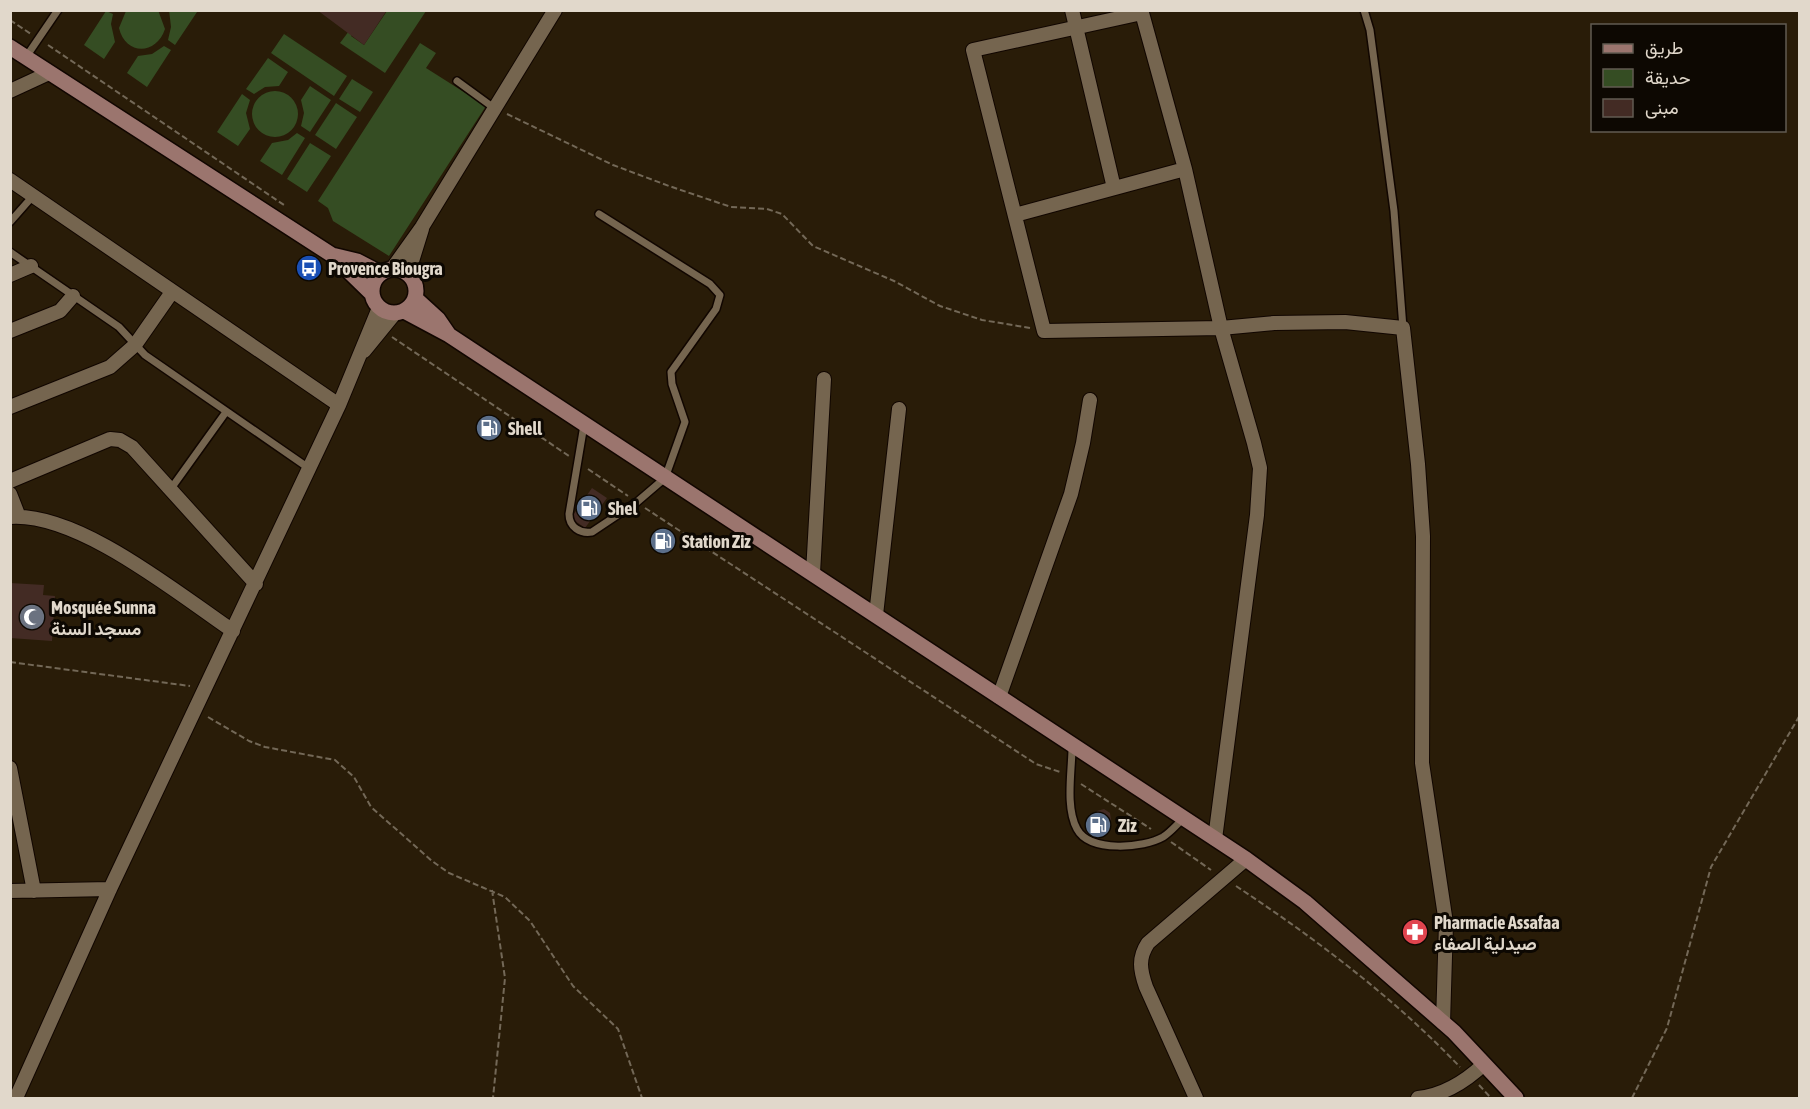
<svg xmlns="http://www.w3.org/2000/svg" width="1810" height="1109" viewBox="0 0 1810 1109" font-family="'Asap Condensed',Vazirmatn,sans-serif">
<rect width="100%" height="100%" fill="#291c08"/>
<path fill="#354d23" d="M158,10L165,29C156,56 125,55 119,28L126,11Z
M169,10L197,12L175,45L168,40L171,27Z
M106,11L113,14L111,24L115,42L104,59L84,45Z
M387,11H426L385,73L340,43L349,31L352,34L351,36L364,45Z
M284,34L347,76L334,96L271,53Z
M420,43L436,53L426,68L486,106L389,256L333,221L328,208L318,201Z
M164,46L171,50L147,87L127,73L138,56L152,54Z
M268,58L288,72L279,86L265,87L254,94L246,89Z
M352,79L373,92L360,112L339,99Z
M310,86L331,100L310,132L301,126L304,113L301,100Z
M252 114a23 23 0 1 1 46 0a23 23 0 1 1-46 0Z
M242,94L250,100L246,113L250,129L238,146L217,132Z
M336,103L357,117L336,149L315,135Z
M297,133L305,138L282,175L260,161L272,143L288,140Z
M310,143L331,156L307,192L287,179Z"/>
<path fill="#432b24" d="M317,10H387L364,45Z
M592,488L607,498L585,528L571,518Z
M10,583L44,585L43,595L55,596L52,641L10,638Z
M1104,809L1110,813L1111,820L1100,838L1093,840L1087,836L1086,830L1097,811Z"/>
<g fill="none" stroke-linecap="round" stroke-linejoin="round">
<g stroke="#110600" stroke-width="10">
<path id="lane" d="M1364,10L1370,30L1394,211L1403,328
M26,57L58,10
M457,81L494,108
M10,222L32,197
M10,252L119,327L145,355L310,469
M584,425L569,514C569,527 580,534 592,532L637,502L665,478L685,422L672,384L671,372L716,309L720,295L710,284L599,214
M170,490L226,412
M1072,747C1072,771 1065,807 1077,829C1090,853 1144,848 1163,837C1171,832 1178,823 1184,818"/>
</g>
<g stroke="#110600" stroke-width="16">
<path id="street" d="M1072,10L1114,188
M10,91L49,73
M10,180L339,405
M1015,215L1185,169
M392,269L422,227L555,10
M408,274L422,229
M10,275L31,266
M10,331L60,311L73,296
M364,351L395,313
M10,407L110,367L135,345L172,292
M10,481L110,439L120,440L132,447L256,584
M10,494L19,517
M10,517C78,512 177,593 233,631
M813,573L824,379
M876,615L899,409
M999,697L1071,494L1083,443L1090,400
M10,768L34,891
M1215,839L1257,515L1260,468L1254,443L1221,328L1185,169L1142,13L973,50L1044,331L1221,328L1274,323L1345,322L1403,328L1418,464L1423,536L1422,763L1446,923L1443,1023
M10,891L110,889
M16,1098L110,889L339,405L379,308
M1196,1098L1146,987C1140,970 1138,958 1148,943L1246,859
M1418,1098C1444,1095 1465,1082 1484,1064"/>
</g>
<g stroke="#110600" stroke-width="18">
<path id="secondary" d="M10,47L332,255L371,293
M332,255L357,261L380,273
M372 291a22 22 0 1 1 44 0a22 22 0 1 1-44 0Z
M415,298L438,319L449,335
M404,311L449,335L1246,859L1305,902L1454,1032L1516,1098"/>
</g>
<path stroke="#736857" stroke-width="2" stroke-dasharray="6 3" stroke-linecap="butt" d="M10,20L31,34
M48,45L284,205
M507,114L613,165L669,186L731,207L767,209L782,214L813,246L894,281L940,306L982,320L1030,328
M392,337L569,456
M588,469L628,496
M645,508L1036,764L1060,772
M10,662L190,686
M208,717L249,741L265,747L335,760L354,777L371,807L432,861L449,873L505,897L530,921L573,986L618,1029L642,1098
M1081,784L1151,829
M1171,842L1211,870
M1236,886C1316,939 1393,997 1460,1067
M492,890L505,978L493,1098
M1479,1085L1491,1098
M1632,1098L1667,1028L1711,867L1800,715"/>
<use href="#lane" stroke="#75654f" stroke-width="7"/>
<use href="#street" stroke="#75654f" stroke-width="14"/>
<use href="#secondary" stroke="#9b756e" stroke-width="15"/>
</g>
<defs>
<g id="bus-disc" transform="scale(1.35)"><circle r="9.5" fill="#1a4fb4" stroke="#0d0802"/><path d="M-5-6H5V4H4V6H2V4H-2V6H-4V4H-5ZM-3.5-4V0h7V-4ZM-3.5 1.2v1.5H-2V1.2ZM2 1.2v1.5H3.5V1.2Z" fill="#fff"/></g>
<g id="fuel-disc" transform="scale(1.35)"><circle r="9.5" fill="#5c6f8a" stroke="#0d0802"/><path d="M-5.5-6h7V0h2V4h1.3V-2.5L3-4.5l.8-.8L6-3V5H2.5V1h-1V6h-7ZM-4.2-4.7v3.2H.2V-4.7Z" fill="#fff"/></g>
<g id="mosque-disc" transform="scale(1.35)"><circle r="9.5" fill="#6b7280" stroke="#0d0802"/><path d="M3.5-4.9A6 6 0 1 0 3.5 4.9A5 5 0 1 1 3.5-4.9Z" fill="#fff"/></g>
<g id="pharmacy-disc" transform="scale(1.35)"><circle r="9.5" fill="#e0444e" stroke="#0d0802"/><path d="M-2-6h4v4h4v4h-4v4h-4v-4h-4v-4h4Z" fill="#fff"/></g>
</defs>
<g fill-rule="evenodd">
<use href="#bus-disc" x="309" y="268"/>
<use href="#fuel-disc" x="489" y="428"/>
<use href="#fuel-disc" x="589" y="508"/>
<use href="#fuel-disc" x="663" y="541"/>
<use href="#mosque-disc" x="32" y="617"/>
<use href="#fuel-disc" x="1098" y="825"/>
<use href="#pharmacy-disc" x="1415" y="932"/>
</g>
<g text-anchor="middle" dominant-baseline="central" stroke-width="6" stroke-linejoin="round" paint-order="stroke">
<g font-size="18" font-weight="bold" fill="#e1d8cb" stroke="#0d0802" text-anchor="start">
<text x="328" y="268">Provence Biougra</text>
<text x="508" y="428">Shell</text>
<text x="608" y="508">Shel</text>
<text x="682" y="541">Station Ziz</text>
<text x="51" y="607">Mosquée Sunna<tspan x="51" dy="21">مسجد السنة</tspan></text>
<text x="1118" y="825">Ziz</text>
<text x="1434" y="922">Pharmacie Assafaa<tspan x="1434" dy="21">صيدلية الصفاء</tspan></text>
</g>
</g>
<rect width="1810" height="1109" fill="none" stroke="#e1d8cb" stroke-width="24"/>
<rect x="1591" y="24" width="195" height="108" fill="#0d0802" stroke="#625b52" stroke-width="1.5"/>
<rect x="1603" y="44" width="30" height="9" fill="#9b756e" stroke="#625b52" stroke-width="1.5"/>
<text x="1645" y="54" font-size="18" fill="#e1d8cb">طريق</text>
<rect x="1603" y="69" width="30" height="18" fill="#354d23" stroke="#625b52" stroke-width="1.5"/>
<text x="1645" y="84" font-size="18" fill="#e1d8cb">حديقة</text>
<rect x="1603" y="99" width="30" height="18" fill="#432b24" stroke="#625b52" stroke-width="1.5"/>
<text x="1645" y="114" font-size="18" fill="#e1d8cb">مبنى</text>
</svg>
